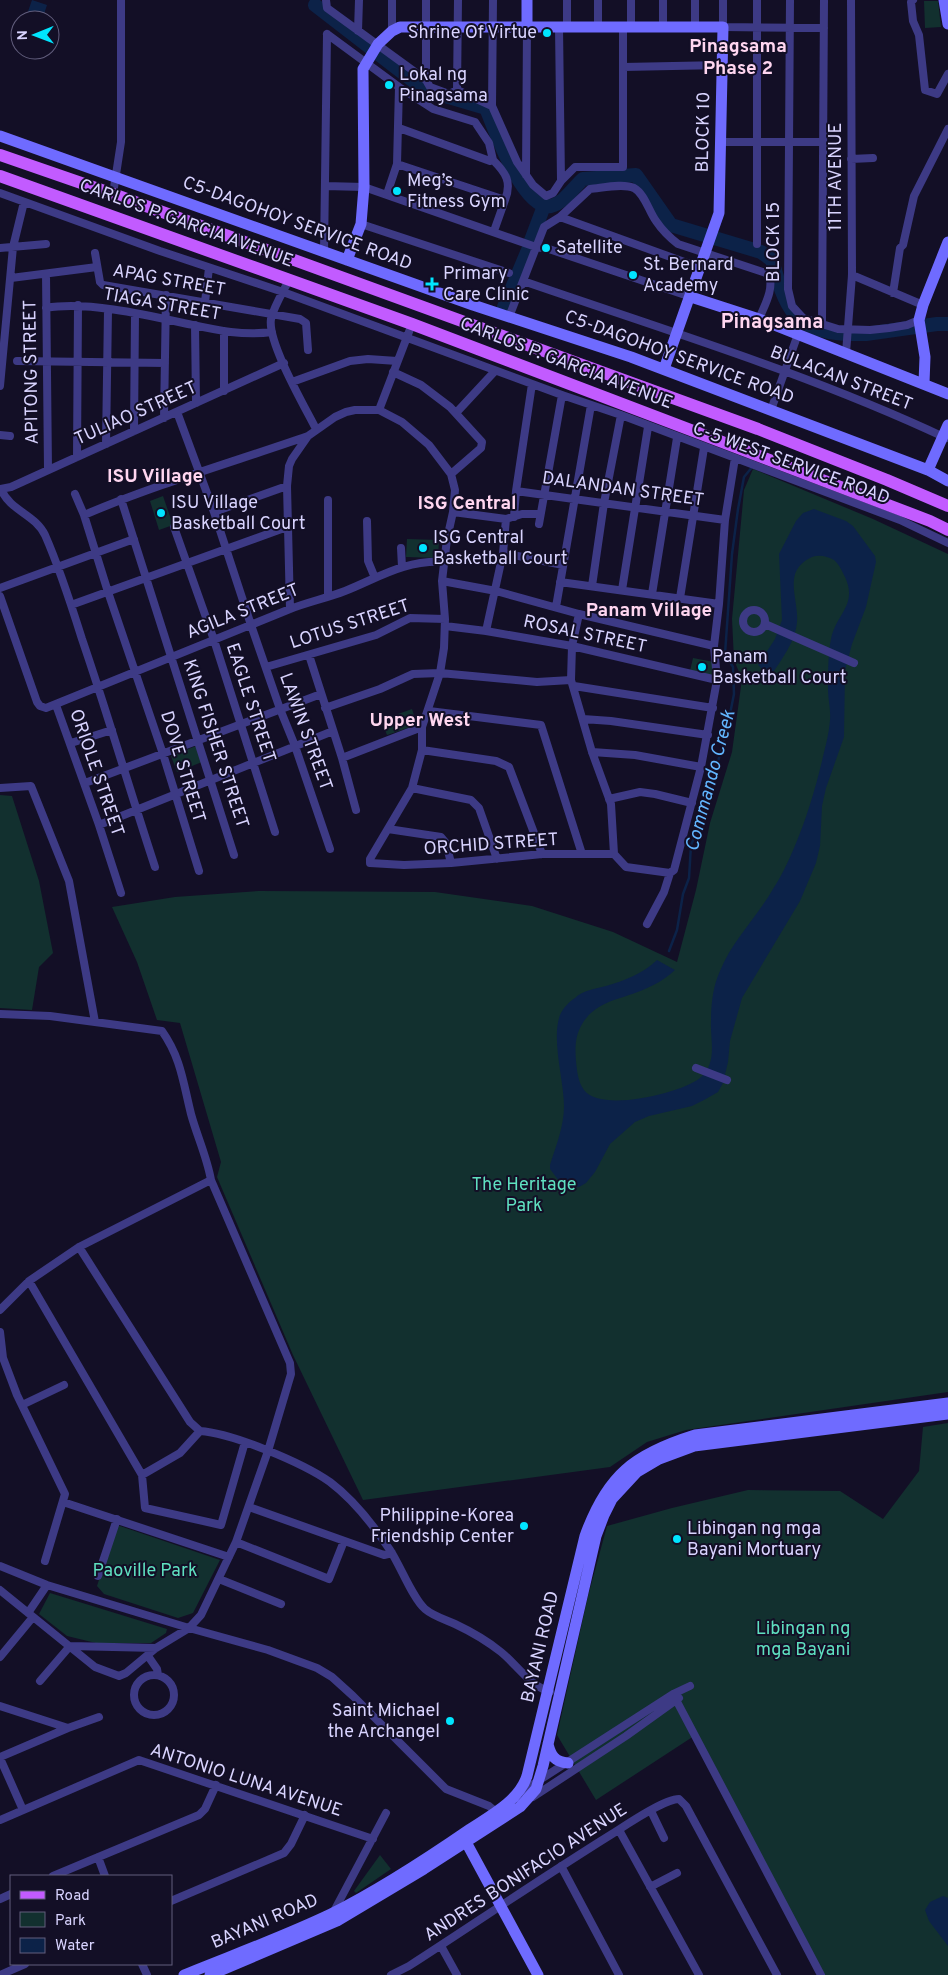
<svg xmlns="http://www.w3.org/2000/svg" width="948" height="1975" viewBox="0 0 948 1975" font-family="Overpass,sans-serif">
<rect width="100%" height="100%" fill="#130f26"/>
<path fill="#12302f" d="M924,1H938L941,27L925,28Z
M753,469L873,519L948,554V1392L686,1430L647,1442L610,1467L363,1500L293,1355L217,1177L221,1162L180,1023L157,1020L137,962L112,907L175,897L259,891L435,892L532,906L613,932L677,962L696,890L710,823L732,752L742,679L734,660L732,619L744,490Z
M163,496L173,525L159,530L150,501Z
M407,539L439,540L438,558L406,557Z
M693,658L714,662L712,676L690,671Z
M412,709L417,725L387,735L381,720Z
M201,744L207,760L177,772L171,756Z
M0,795L12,796L39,881L53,953L39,967L32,1010L0,1008Z
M948,1423V1975H820L694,1736L596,1800L557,1735L588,1596L607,1526L672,1508L748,1490L840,1491L883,1519L919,1471L923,1427Z
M117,1525L220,1560L193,1613L178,1618L104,1594L97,1586Z
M50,1593L167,1629L166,1633L151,1643H96L67,1636L39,1614Z
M380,1855L391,1869L356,1893L354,1891Z"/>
<path fill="#0c2248" d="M32,0L47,5L42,20H25Z
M814,509L846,521L853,526L875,556L876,562L866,607L852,644L845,670L844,737L826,788L822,806L820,846L816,863L800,901L742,998L730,1041L728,1062L723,1083L718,1092L704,1100L692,1106L649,1116L635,1122L610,1144L595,1172L586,1183L579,1187L569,1188L562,1185L550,1169V1165C556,1146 564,1126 564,1106C564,1081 551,1039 560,1015C563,1008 569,1002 575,998C583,990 595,989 606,986C626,980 642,974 657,960L675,970C666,978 657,984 645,989C621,1000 595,1000 581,1026C575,1037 575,1049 576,1061C577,1071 578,1082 584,1090C600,1113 682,1093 700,1078C718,1063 710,1040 711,1021C711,1004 713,986 720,971C732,941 757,917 773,889C781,877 788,862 794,848C806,820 815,790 822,761C825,748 829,734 830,720C831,710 828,700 828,690C828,674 828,654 831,639C836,614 858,605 845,577C842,571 839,564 834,560C827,556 817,554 810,558C782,572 799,599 797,622C795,643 781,660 770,677L758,665L775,639L782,620L779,554L796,521L803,513Z
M943,1896L948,1898V1946L929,1921L925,1910L930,1902Z"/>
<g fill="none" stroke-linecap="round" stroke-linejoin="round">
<path stroke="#0c2248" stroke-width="2.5" d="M669,951L677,930L683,894L689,878L691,845L697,831L700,807L714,776L727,729L734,694L733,667L725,654L732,554L738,509L744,477L753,466"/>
<path stroke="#0c2248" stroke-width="14" d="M315,5L425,90L486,108C494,128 523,211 551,206C564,203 573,188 583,179L636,175L671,225L761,252L772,260C785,306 793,332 847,334
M530,243L544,206
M504,307L528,250
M849,334H866L937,324H948"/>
<path stroke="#3d3a85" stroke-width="8" d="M326,0L327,8L426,80L430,87L449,94L457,90L458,0
M392,0V31
M493,0L492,106L517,162L533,185L546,196L553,193L561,181L559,27
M567,0V27
M631,0V27
M663,0V27
M723,0V27L824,28
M790,0L788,289L792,306L803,318L838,329L870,330L889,328L907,325L919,320
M913,0L911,2L913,21L919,35L925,90L937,94L948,74
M598,27V0
M695,27V0
M358,31L359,0
M327,34L399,87L397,164L387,194
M623,67L723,65
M426,80V0
M457,90L492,106
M399,128L490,161L493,160L489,143L475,122L433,109L399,87
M722,142H823
M851,159L873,158
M493,160C506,173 512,182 505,200
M397,164L505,200L494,231
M526,175L527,27
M561,181L575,167H623V27
M325,186L364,187L536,247L546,248L691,297
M0,193L160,251L283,292L562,395L621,415L900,520L948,543
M113,194L121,142V0
M560,217L701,268
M361,224L509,273
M757,244V0
M0,248L46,244
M95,253L100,282L103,285L300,319L306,323L308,350
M324,253L327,34
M46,274L48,470
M852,275L923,305
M11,278L97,267
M289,280C283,292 274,306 271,319C267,342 305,407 316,429
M523,281C665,330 810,374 946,438
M893,293L900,248L903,245L914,196L948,129
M205,302L209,268
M46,308C87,301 147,315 188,324C216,330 242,336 272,332
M509,317L544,227L560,217L590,189C602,188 623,183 634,188C645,194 649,212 656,221C662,230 669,237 678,244L769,274C774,290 765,304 759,319
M822,323L824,0
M195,325L196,403
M846,353L852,275L851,0
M17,361L165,363
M393,372L421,385L450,407L482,442L481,448L451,474
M292,382L350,361L368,359L397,361
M0,386L13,247L24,202
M224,391V331
M379,410L412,324
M771,410L798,334
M177,412L214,512L251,625L280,709L295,746L330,849
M456,413L495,371
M164,418L166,295
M134,431L135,314
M0,435L10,436
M106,444L108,310
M77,457L78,305
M0,489L11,487L284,363
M1,489C10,511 35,514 45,535C60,569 71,604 82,639C108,715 130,791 155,867
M516,491L725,520
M75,494L84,515L108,592L163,754L199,871
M121,499L234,855
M214,512L287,486
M453,512L506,519L522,514H540
M84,515C157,484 233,462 308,436
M514,517L516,491L532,384
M367,521L368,561L375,578
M539,524L562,395
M174,527L214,640L275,832
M401,548L402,567
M503,553L563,565
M442,581L496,591L579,614L714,646
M560,582L719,604
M592,586L604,503L621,415
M0,588L134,539
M622,590L648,427
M652,594L677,438
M0,596L37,702L40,706L46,708L290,609C308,602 327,598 345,591C380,577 404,560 444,562
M328,596V500
M680,598L704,448
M71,605L287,527
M556,607L591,405
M290,609L287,486L289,466L292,459L308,436L335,417L346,412L355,410H379L402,422L429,445L451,474L455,490L453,512L447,539L442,581L445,619L444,648L440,673L422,727V750L412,788L370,859V863L404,865L451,863L542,854H614
M743 621a11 11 0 1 1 22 0a11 11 0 1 1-22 0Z
M579,614L572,646L571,680L592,752L611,804L614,854
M765,624L854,663
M445,626L486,631L572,646L717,680
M486,631L503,553L506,519
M309,655L342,758L356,810
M266,667L376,635L410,618L445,619
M574,686L713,708
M56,705L99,825L121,893
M325,708L380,689L413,674L440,673L537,682L571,680
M429,711L541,725L582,854
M583,719L611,721L708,735
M71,743L112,730
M422,750L496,761L509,767L542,854
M592,752L635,755L701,767
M342,758L422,727
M85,783L321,694
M0,788L31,786L69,881L95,1022
M412,788L471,800L479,808L497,859
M609,799L640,792L655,794L692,803
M99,825L333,731
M388,829L441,837L446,843L451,863
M614,854L626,867L670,873L674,870L701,767L717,680L714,646L719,604L725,520L735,458
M647,924L664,892L670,873
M0,1014L50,1016L162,1031C181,1058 183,1082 191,1114C197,1136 207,1157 211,1180L290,1363L291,1374L268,1451L236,1542L201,1615L189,1628L156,1648L126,1673L119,1676L95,1667L0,1590
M696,1068L727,1080
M79,1247L190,1422L200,1431C232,1433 303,1463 330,1482C354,1500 374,1526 390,1550C400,1565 413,1599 425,1609C433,1616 446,1620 455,1624C472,1632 486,1640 501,1652C517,1665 529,1685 550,1692
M29,1281L142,1475L145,1508L221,1525L245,1442
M0,1310L29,1281L79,1247L211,1180
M0,1332L3,1358L17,1395L65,1494L45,1561
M22,1405L64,1385
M142,1475L180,1453L200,1431
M63,1502L229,1557
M249,1507L384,1555L392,1553
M236,1542L329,1579L344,1541
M0,1566L47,1585L189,1628L268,1650L317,1668L332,1677L353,1696L446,1789L489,1806L500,1815
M98,1576L117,1519
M219,1579L281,1604
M28,1613L47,1585
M148,1656L157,1669L158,1675
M0,1657L33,1617
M134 1695a20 20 0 1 1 40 0a20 20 0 1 1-40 0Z
M40,1681L70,1646L156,1648
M673,1694L821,1975
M0,1706L68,1728
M0,1757L68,1728L99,1717
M0,1758L23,1810
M521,1792L673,1694L690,1686
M533,1797L626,1736L679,1698
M651,1811L664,1838
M0,1820L139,1760L373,1839
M619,1830L699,1975
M98,1857L105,1876
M561,1866L619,1975
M53,1876L199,1815L205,1809L216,1785
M650,1887L677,1873
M0,1899L11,1894
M171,1901L284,1853L291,1844L305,1815
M333,1913L386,1813
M441,1946L457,1975
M142,1964L147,1975
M0,1975L25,1964
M391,1975L409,1966C477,1922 543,1877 612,1834C626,1825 664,1799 679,1799L686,1806L777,1975"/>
<path stroke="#6f6bff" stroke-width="11" d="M944,0L948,24
M527,27V0
M0,136L473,305L631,357L928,470L948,481
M347,260L361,224L364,187L363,69L378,44L392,31L400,27H723L719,213L664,369
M691,297L759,319L948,394
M924,383L925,357L919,320L923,305L948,242
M928,470L948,425
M548,1744C551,1756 555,1762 568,1763
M466,1842L538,1975
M184,1975C233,1955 283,1937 331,1914C379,1890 425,1860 470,1829C490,1816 519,1801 527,1776L585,1536C607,1475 634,1454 695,1435L948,1403
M210,1975L337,1921L424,1869L520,1807L536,1789L543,1766L596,1536L604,1515L612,1499L637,1472L659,1459L694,1446L948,1414"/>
<path stroke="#c25bff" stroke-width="12" d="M0,155L113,194L758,429L887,480L948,506
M0,176L412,324L930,521L948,530"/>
</g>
<g fill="#00e5ff" stroke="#130f26" stroke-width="2">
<circle cx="547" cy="33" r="5"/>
<circle cx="389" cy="85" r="5"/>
<circle cx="397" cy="191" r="5"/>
<circle cx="546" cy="248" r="5"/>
<circle cx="633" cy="275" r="5"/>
<path d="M429.5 276.5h5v5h5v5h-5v5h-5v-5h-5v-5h5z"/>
<circle cx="161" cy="513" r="5"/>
<circle cx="423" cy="548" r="5"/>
<circle cx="702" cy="667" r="5"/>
<circle cx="524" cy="1526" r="5"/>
<circle cx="677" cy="1539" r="5"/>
<circle cx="450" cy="1721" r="5"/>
</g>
<g text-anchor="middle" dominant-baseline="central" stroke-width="4" stroke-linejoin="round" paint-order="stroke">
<g font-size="18" fill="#d9d4ff" stroke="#130f26" text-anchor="start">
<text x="537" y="33" text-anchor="end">Shrine Of Virtue</text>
<text x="399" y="75">Lokal ng<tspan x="399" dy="21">Pinagsama</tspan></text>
<text x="407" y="181">Meg’s<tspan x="407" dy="21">Fitness Gym</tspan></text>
<text x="556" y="248">Satellite</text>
<text x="643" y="265">St. Bernard<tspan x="643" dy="21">Academy</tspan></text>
<text x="443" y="274">Primary<tspan x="443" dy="21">Care Clinic</tspan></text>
<text x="171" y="503">ISU Village<tspan x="171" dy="21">Basketball Court</tspan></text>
<text x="433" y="538">ISG Central<tspan x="433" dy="21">Basketball Court</tspan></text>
<text x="712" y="657">Panam<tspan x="712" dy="21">Basketball Court</tspan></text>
<text x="514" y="1516" text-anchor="end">Philippine-Korea<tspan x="514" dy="21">Friendship Center</tspan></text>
<text x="687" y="1529">Libingan ng mga<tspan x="687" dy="21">Bayani Mortuary</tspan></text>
<text x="440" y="1711" text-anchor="end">Saint Michael<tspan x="440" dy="21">the Archangel</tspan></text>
</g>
<g font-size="18" fill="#d9d4ff" stroke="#130f26">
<text transform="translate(704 132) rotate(-89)">BLOCK 10</text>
<text transform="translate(836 177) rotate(-90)">11TH AVENUE</text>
<text transform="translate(186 224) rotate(20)">CARLOS P. GARCIA AVENUE</text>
<text transform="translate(297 224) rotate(20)">C5-DAGOHOY SERVICE ROAD</text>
<text transform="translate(774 242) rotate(-90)">BLOCK 15</text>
<text transform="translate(169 281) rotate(10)">APAG STREET</text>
<text transform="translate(162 305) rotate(10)">TIAGA STREET</text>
<text transform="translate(679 358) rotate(20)">C5-DAGOHOY SERVICE ROAD</text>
<text transform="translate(566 364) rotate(21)">CARLOS P. GARCIA AVENUE</text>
<text transform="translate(32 372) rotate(-91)">APITONG STREET</text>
<text transform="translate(841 379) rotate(21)">BULACAN STREET</text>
<text transform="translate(136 414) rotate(-24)">TULIAO STREET</text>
<text transform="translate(791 464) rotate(20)">C-5 WEST SERVICE ROAD</text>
<text transform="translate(623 490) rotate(8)">DALANDAN STREET</text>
<text transform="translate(243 612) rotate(-22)">AGILA STREET</text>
<text transform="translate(350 625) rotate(-18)">LOTUS STREET</text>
<text transform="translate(585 635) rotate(12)">ROSAL STREET</text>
<text transform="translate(250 703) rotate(72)">EAGLE STREET</text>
<text transform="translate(305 732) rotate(70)">LAWIN STREET</text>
<text transform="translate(215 744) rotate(72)">KING FISHER STREET</text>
<text transform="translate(182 767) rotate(73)">DOVE STREET</text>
<text transform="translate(96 773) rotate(71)">ORIOLE STREET</text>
<text transform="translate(491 845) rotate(-4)">ORCHID STREET</text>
<text transform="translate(541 1647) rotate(-77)">BAYANI ROAD</text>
<text transform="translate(246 1781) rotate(18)">ANTONIO LUNA AVENUE</text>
<text transform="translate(526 1873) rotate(-33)">ANDRES BONIFACIO AVENUE</text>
<text transform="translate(265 1922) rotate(-23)">BAYANI ROAD</text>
</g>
<g font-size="18" fill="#5fe0c0" stroke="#130f26">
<text x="524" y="1185">The Heritage<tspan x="524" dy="21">Park</tspan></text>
<text x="145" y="1571">Paoville Park</text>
<text x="803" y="1629">Libingan ng<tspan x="803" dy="21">mga Bayani</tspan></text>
</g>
<g font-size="19" font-weight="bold" fill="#ffd6f0" stroke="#130f26">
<text x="738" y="47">Pinagsama<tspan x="738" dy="22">Phase 2</tspan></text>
<text x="155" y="477">ISU Village</text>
<text x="467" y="504">ISG Central</text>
<text x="649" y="611">Panam Village</text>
<text x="420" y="721">Upper West</text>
</g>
<g font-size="19" font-style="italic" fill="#62b6ff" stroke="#130f26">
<text transform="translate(711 781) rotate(-75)">Commando Creek</text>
</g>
<g font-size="20" font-weight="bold" fill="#ffd6f0" stroke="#130f26">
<text x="772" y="323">Pinagsama</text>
</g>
</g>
<rect x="10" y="1875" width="162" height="90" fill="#130f26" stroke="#625e7d"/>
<rect x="20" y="1891" width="25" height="8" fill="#c25bff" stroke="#625e7d"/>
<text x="55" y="1900" font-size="15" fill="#d9d4ff">Road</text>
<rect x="20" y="1912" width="25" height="15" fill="#12302f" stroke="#625e7d"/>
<text x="55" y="1925" font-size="15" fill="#d9d4ff">Park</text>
<rect x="20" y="1938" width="25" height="15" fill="#0c2248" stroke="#625e7d"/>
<text x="55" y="1950" font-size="15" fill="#d9d4ff">Water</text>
<g transform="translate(35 35) rotate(269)"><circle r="24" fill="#130f26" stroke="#625e7d"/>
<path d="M0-4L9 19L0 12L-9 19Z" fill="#00e5ff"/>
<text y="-8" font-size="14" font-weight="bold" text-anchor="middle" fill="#d9d4ff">N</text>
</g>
</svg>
